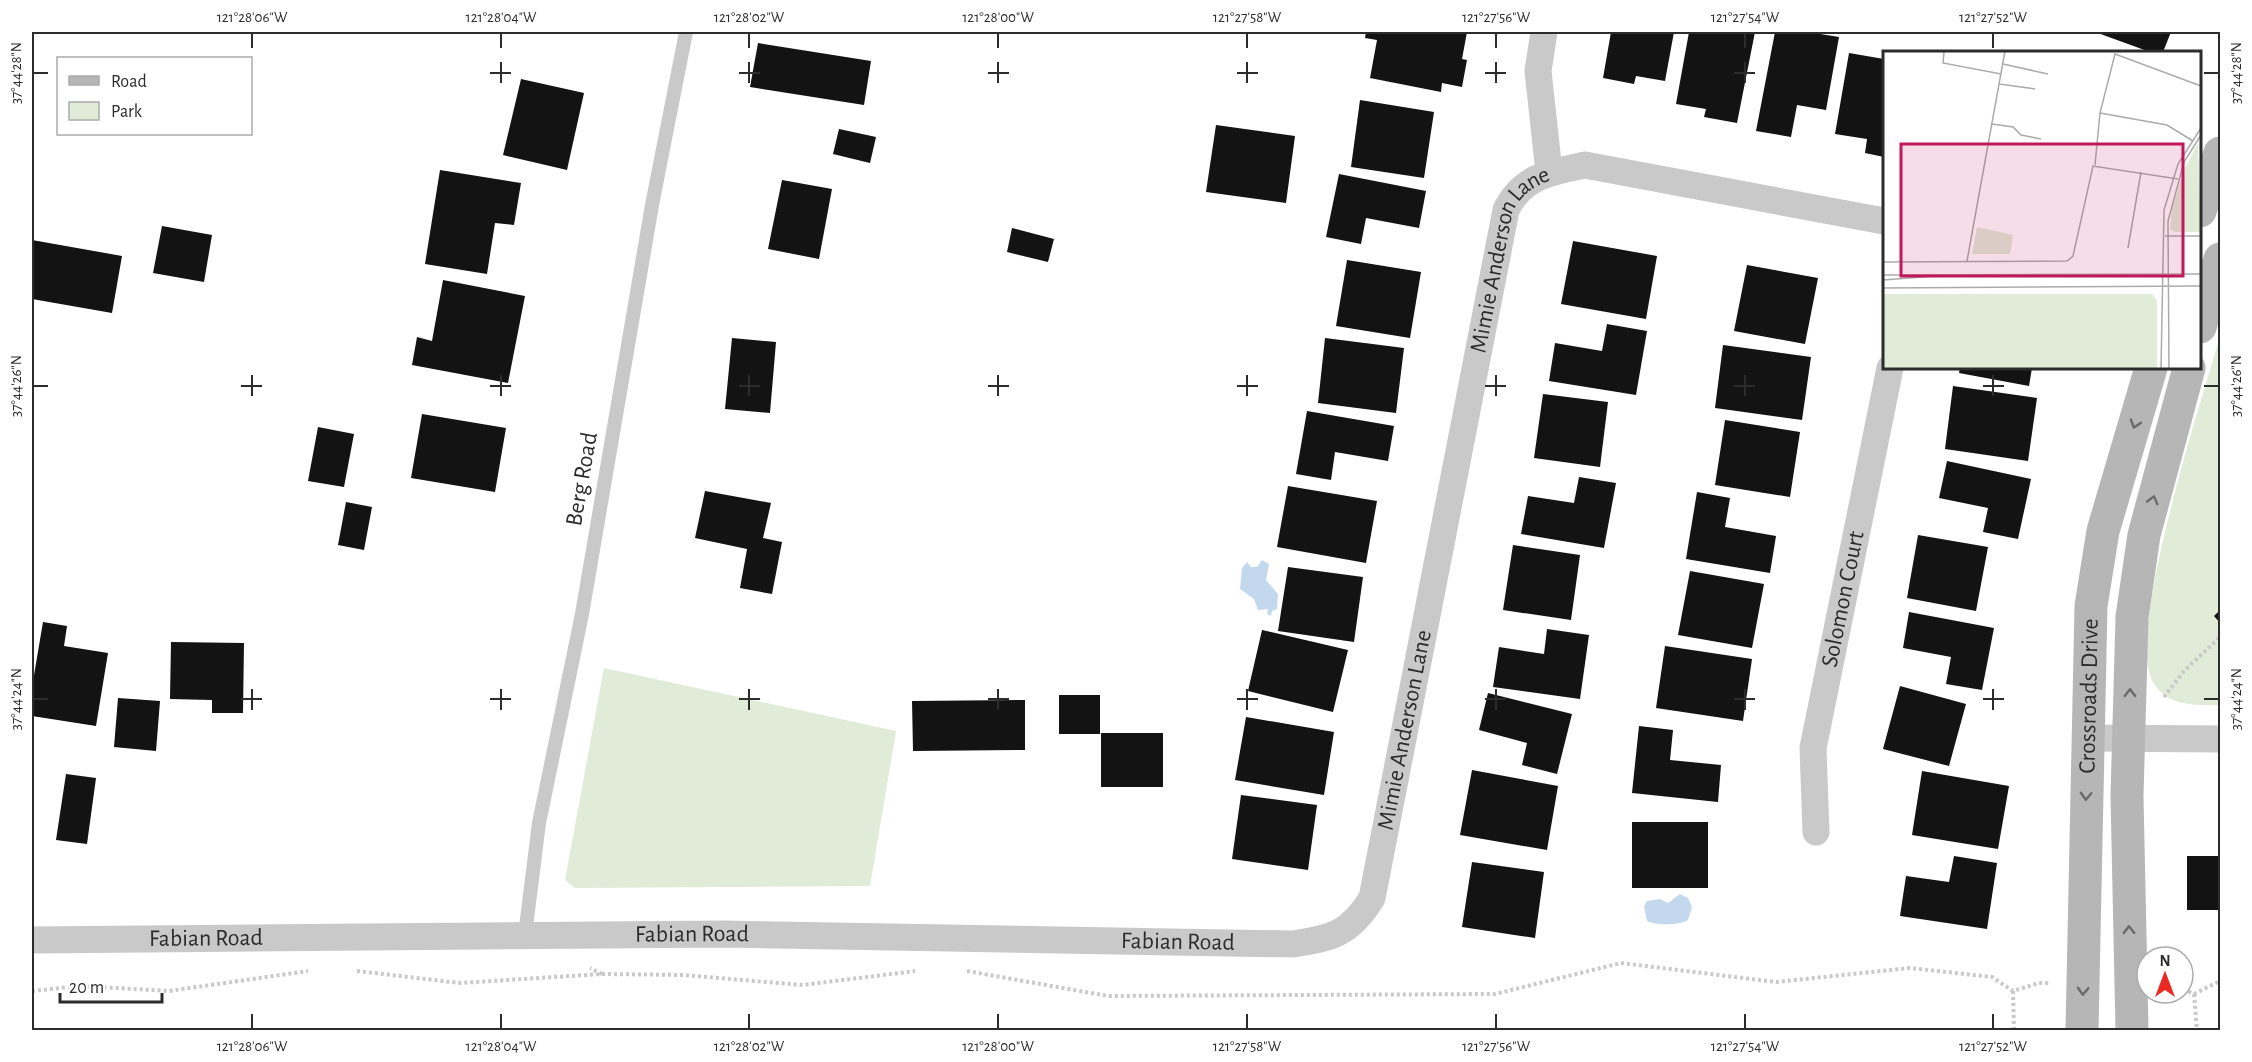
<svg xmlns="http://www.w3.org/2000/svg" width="2252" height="1062" viewBox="0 0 2252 1062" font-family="'Alegreya Sans',sans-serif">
<rect width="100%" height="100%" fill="#fff"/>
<path fill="#e0ebd8" d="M2220,336V705C2195,705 2165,707 2152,680C2126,630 2203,397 2220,336Z
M604,668L896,731L870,886L575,888L565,880Z"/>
<path fill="#c3d8ec" d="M1262,560L1269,564L1266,580L1278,594L1277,609L1272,611L1271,616L1267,614L1268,609L1258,610L1254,599L1240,589L1242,568L1247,562L1251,567H1257Z
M1680,894L1688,898L1692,907L1688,920C1680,925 1657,926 1647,921L1644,906L1647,901L1660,899L1668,903Z"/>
<path fill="#131313" d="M1366,32H1467L1462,59L1467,60L1462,87L1442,83L1441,92L1370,78L1377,40L1365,38Z
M1611,32H1674L1665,81L1636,76L1634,84L1603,78Z
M1689,32H1755L1737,123L1704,117L1706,109L1676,104Z
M1775,32H1808L1839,37L1826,110L1797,105L1791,137L1756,131Z
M2095,32H2171L2163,52H2150Z
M758,43L871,61L864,105L750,87Z
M1849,53L1884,59V157L1865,153L1867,139L1835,134Z
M521,79L584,93L567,170L503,155Z
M1360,100L1434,112L1424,178L1351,167Z
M1216,125L1295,136L1286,203L1206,192Z
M839,129L876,137L870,163L833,154Z
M440,170L521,183L514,225L495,223L487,274L425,264Z
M1339,174L1426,191L1419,228L1366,218L1361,244L1326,237Z
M782,180L832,189L819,259L768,249Z
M162,226L212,235L204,282L153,273Z
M1012,228L1054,239L1048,262L1007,252Z
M32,240L122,256L112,313L32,299Z
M1573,241L1657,256L1646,319L1561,304Z
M1347,260L1421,272L1410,338L1336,326Z
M1747,265L1818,278L1805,344L1734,331Z
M443,280L525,296L508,383L412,365L417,337L432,341Z
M1607,324L1647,331L1636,395L1549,381L1555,343L1602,351Z
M732,338L776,342L770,413L725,409Z
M1325,338L1404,348L1396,413L1318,403Z
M1723,345L1811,357L1802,420L1715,408Z
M1960,368H2032L2029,386L1959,373Z
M1953,386L2037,398L2028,461L1945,449Z
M1543,394L1608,402L1600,467L1534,458Z
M1307,411L1394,426L1388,461L1335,452L1331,480L1296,474Z
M422,414L506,428L495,492L411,478Z
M1725,420L1800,432L1790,497L1715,485Z
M318,427L354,434L344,487L308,481Z
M1947,461L2031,479L2018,539L1983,532L1988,508L1939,498Z
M1579,477L1616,483L1604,548L1521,534L1528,496L1574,503Z
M1288,486L1377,501L1366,563L1277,547Z
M705,491L771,503L763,538L782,542L772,594L740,588L747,549L695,538Z
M1697,492L1730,498L1725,527L1776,536L1770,573L1686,559Z
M346,502L372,507L364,550L338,545Z
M1918,535L1988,547L1976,611L1907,598Z
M1513,545L1580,555L1571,620L1503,610Z
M1288,567L1363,577L1354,642L1278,631Z
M1690,571L1764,584L1752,648L1678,635Z
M2220,610V623L2214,616Z
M1909,612L1994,628L1982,690L1946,684L1951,657L1903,648Z
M43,622L67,626L64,646L108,653L96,726L32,716V687Z
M1547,629L1589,635L1580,699L1493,687L1499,647L1544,654Z
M1262,630L1348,650L1333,712L1248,691Z
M171,642L244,643L243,713H212V700L170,699Z
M1665,646L1752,659L1743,721L1656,708Z
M1900,686L1966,704L1949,766L1883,749Z
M1488,693L1572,714L1557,774L1522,765L1527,743L1479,730Z
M1059,695H1100V734H1059Z
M118,698L160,701L156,751L114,747Z
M1025,700V750L913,751L912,701Z
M1246,717L1334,732L1324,795L1235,780Z
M1639,726L1673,730L1670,760L1721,765L1718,802L1632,793Z
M1101,733H1163V787H1101Z
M1472,770L1558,786L1547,850L1460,835Z
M1922,771L2009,786L1998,849L1912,835Z
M66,774L96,778L87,844L56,840Z
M1241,795L1317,805L1308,870L1232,859Z
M1632,822H1708V888H1632Z
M1954,856L1997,863L1987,929L1900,916L1906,876L1949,882Z
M2187,856H2220V910H2187Z
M1472,862L1544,872L1535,938L1462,927Z"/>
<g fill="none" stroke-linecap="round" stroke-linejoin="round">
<path stroke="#c9c9c9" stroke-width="4" stroke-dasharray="3 3" stroke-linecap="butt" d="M2164,697L2184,671L2220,637
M357,971L460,983L602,974L590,968
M967,971L1108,996L1495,994L1621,963L1776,982L1910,968L1992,977L2013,991L2039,983H2050
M602,974L684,975L803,985L915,971
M2183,989L2194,994L2220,981
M32,991L79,986L169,991L308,971
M2013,991L2014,1030
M2194,994L2197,1030"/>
<path stroke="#c9c9c9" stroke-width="14" d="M525,935L539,823L582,614L652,205L686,32"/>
<g stroke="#c9c9c9" stroke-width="27">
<path d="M1544,32L1538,71L1549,172"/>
<path d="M2088,738L2220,739"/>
<path id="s1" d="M1816,832L1813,748L1890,368"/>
<path id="s2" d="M32,940L724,934L1293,944C1332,938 1350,934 1372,898L1506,210C1522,176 1552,172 1585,165L1884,221"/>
</g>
<g stroke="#b6b6b6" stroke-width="33">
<path d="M2200,211L2220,153"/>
<path d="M2200,327L2220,259"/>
<path id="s3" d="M2082,1030L2091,606L2103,531L2151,368"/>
<path d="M2132,1030L2127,796L2132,617L2144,535L2189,368"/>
</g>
</g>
<defs><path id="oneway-chevron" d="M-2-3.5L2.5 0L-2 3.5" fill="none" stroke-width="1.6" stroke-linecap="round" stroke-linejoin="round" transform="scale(1.5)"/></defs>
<g stroke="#6a6a6a">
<use href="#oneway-chevron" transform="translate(2135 424) rotate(107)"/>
<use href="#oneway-chevron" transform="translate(2153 500) rotate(-75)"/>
<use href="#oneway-chevron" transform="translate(2130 693) rotate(-89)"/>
<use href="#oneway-chevron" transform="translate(2086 796) rotate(92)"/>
<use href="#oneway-chevron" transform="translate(2129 930) rotate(-91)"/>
<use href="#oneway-chevron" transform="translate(2083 991) rotate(92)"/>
</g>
<path fill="none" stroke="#2c2c2c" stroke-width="2" d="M252,33V48M501,33V48M749,33V48M998,33V48M1247,33V48M1496,33V48M1745,33V48M1993,33V48M501,62V83M749,62V83M998,62V83M1247,62V83M1496,62V83M1745,62V83M33,73H48M490,73H511M739,73H760M988,73H1009M1237,73H1258M1485,73H1506M1734,73H1755M2204,73H2219M252,375V396M501,375V396M749,375V396M998,375V396M1247,375V396M1496,375V396M1745,375V396M1993,375V396M33,386H48M241,386H262M490,386H511M739,386H760M988,386H1009M1237,386H1258M1485,386H1506M1734,386H1755M1983,386H2004M2204,386H2219M252,689V710M501,689V710M749,689V710M998,689V710M1247,689V710M1496,689V710M1745,689V710M1993,689V710M33,699H48M241,699H262M490,699H511M739,699H760M988,699H1009M1237,699H1258M1485,699H1506M1734,699H1755M1983,699H2004M2204,699H2219M252,1014V1029M501,1014V1029M749,1014V1029M998,1014V1029M1247,1014V1029M1496,1014V1029M1745,1014V1029M1993,1014V1029"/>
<g text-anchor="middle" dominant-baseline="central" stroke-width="6" stroke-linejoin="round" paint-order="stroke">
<g font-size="24" fill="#2c2c2c" stroke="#fff">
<text stroke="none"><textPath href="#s2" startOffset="2014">Mimie Anderson Lane</textPath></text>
<text transform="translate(582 479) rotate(-80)">Berg Road</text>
<text stroke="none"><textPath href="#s1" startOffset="236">Solomon Court</textPath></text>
<text stroke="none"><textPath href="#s3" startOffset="334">Crossroads Drive</textPath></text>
<text stroke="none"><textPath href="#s2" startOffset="1528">Mimie Anderson Lane</textPath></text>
<text stroke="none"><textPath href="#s2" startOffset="660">Fabian Road</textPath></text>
<text stroke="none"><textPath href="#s2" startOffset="174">Fabian Road</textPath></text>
<text stroke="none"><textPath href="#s2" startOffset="1146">Fabian Road</textPath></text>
</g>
</g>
<g transform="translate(1883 51)">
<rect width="318" height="318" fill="#fff"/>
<path d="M315,92L318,181H292L287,178L289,158L300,121ZM94,176L130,184L127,203H89ZM0,243H269L274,250V318H0Z" fill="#e0ebd8"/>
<path fill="none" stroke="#ababab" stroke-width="1.5" d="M61,1L60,12L118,23M120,13L165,23M116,33L152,38M217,62L284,74L310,90M109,73L130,76L138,84L158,88M212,114L217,62L232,3L318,35M282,185H318M245,197L258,121M84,210L122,0M0,211L184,210L190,205L210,115L295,128M0,224L318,223M0,229L53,225M0,237L318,235M278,318L281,159L295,113L318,77M286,318L285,170L301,111L318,84"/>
<path fill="#c2185b" fill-opacity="0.15" stroke="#c2185b" stroke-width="3" d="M18,93H300V225H18Z"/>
<rect width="318" height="318" fill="none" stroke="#2c2c2c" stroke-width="3"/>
</g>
<rect width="2252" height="1062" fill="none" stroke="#ffffff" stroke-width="66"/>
<rect x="57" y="57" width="195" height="78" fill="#ffffff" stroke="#ababab" stroke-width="1.5"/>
<rect x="69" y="76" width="30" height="9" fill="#b6b6b6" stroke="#ababab" stroke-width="1.5"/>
<text x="111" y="87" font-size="18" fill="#2c2c2c">Road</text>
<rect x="69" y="102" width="30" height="18" fill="#e0ebd8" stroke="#ababab" stroke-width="1.5"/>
<text x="111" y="117" font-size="18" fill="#2c2c2c">Park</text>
<g transform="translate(2165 975)"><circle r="28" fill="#ffffff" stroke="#ababab" stroke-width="1.5"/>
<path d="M0-4.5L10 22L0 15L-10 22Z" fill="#ed2924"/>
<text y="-9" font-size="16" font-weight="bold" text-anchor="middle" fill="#2c2c2c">N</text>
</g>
<path d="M60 993v9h102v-9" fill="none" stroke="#2c2c2c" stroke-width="3"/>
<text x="69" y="993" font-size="18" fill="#2c2c2c" stroke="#ffffff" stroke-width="4.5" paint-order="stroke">20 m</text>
<rect x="33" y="33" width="2186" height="996" fill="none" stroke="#2c2c2c" stroke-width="2"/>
<g font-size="15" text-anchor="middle" fill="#2c2c2c">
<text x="252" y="22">121°28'06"W</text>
<text x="501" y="22">121°28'04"W</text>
<text x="749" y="22">121°28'02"W</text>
<text x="998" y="22">121°28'00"W</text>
<text x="1247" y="22">121°27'58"W</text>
<text x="1496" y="22">121°27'56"W</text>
<text x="1745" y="22">121°27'54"W</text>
<text x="1993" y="22">121°27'52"W</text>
<text transform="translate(16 73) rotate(-90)" y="5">37°44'28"N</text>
<text transform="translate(2236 73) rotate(-90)" y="5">37°44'28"N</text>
<text transform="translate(16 386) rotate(-90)" y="5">37°44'26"N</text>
<text transform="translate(2236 386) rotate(-90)" y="5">37°44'26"N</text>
<text transform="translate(16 699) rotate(-90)" y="5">37°44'24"N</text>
<text transform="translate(2236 699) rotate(-90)" y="5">37°44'24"N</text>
<text x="252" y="1051">121°28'06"W</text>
<text x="501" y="1051">121°28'04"W</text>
<text x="749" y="1051">121°28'02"W</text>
<text x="998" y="1051">121°28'00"W</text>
<text x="1247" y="1051">121°27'58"W</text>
<text x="1496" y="1051">121°27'56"W</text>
<text x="1745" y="1051">121°27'54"W</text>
<text x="1993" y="1051">121°27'52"W</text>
</g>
</svg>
